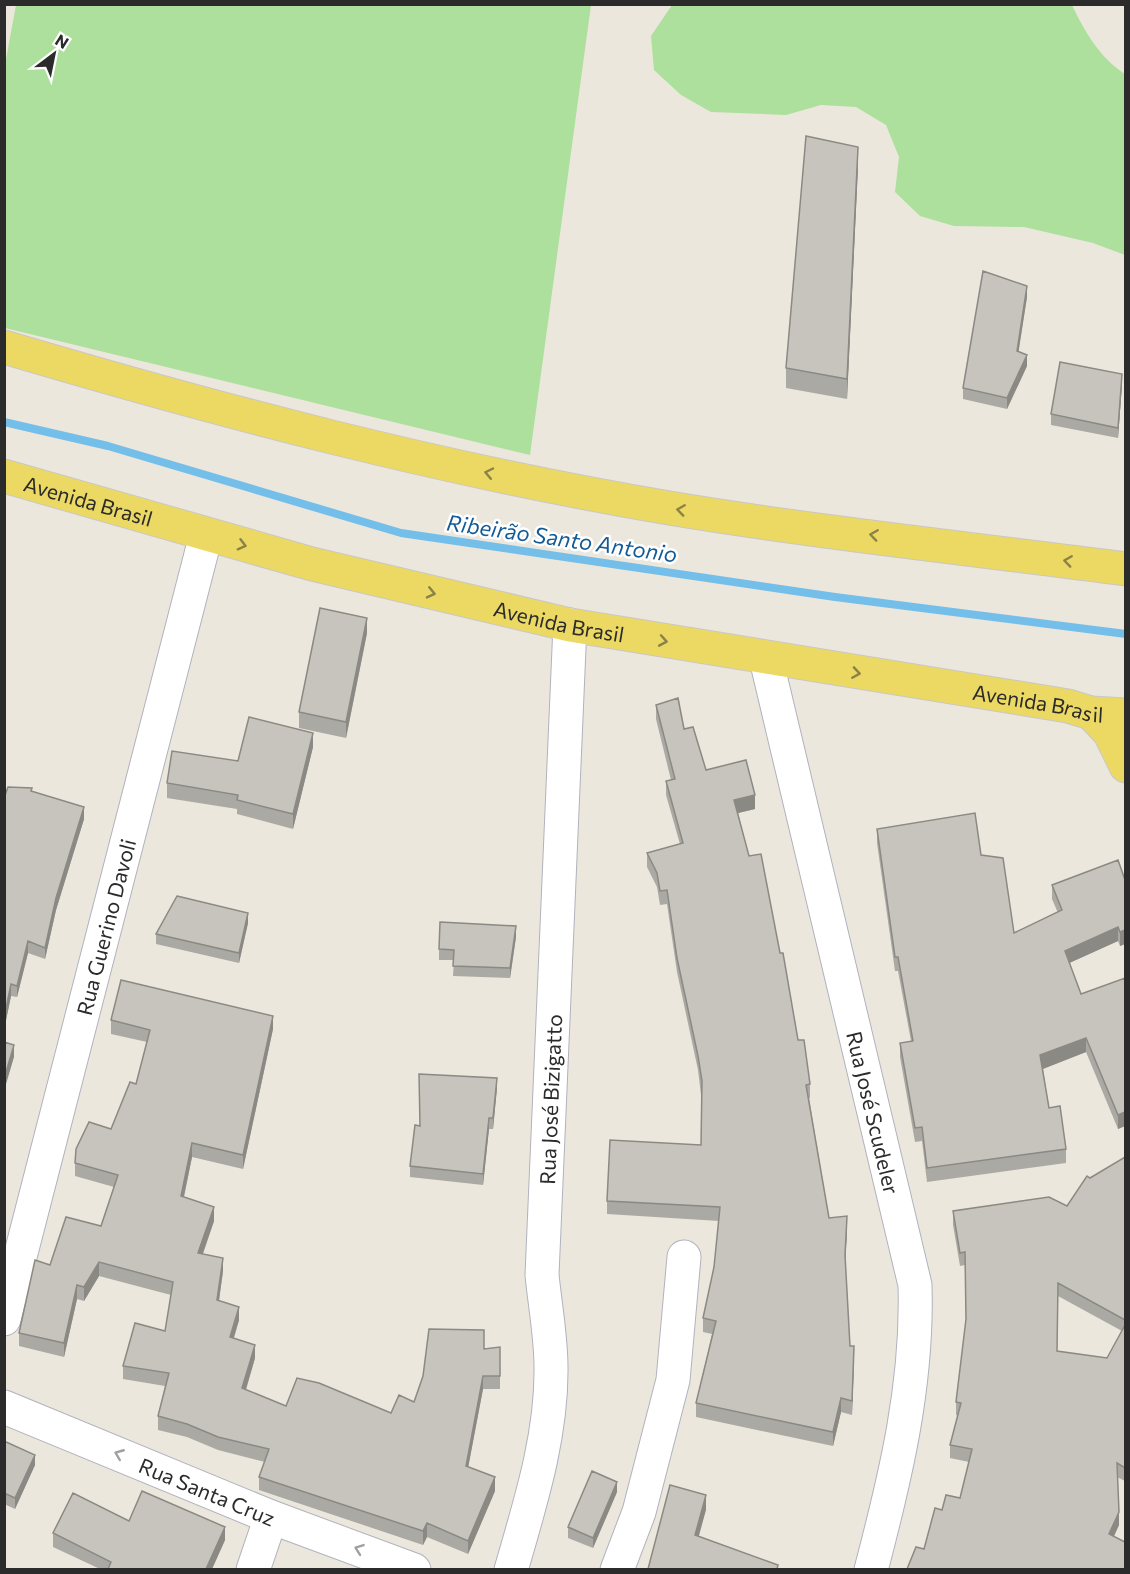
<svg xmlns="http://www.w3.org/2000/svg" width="1130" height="1574" viewBox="0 0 1130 1574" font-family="Commissioner,sans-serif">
<rect width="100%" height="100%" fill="#ece7dd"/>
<path fill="#ace09c" d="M16,5H591L530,455L5,328L4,70Z
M672,5H1072C1085,32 1099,57 1125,74V255L1093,243L1024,227L954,226L920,216L895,192L899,157L886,125L856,107L821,105L786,115L711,112L681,95L654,70L651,36Z"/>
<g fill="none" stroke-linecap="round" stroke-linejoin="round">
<path stroke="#74beea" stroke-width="8" d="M4,422L108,446L401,533L835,597L1126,634"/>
<g stroke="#b1b2be" stroke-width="35">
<g id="minor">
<path id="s1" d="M766,659L915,1285C918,1383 896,1475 871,1570"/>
<path id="s2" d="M4,1319L206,535"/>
<path id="s3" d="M4,1407L271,1517L414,1570"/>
<path d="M253,1570L271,1517"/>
<path id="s4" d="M511,1570C530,1504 552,1436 551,1367C551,1337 545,1305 542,1275L570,625"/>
<path d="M617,1570L639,1512L673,1380L684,1257"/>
</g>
</g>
<g stroke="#c8c8c8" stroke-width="35">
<g id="major">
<path d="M4,347C223,412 444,470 669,508C820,533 974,549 1126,569"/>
<path id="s5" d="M4,476L312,564L570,625L1068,706L1091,713L1126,715"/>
<path d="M1091,713L1110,733L1126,766"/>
</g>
</g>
<use href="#minor" stroke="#fff" stroke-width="33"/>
<use href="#major" stroke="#ebd963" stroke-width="33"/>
</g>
<path fill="#aba9a3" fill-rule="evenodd" d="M858,167L847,399L786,388V368Z
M1027,297L1018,352L1027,366L1007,409L963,399V388Z
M1122,384L1118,438L1051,425V414Z
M367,633L346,738L299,728V712Z
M656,705L684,729L706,770L755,809L738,813L749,856L780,953L798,1040L810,1084V1098H809L829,1218L847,1230L845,1262L850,1346L854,1360L852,1415L841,1412L833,1446L696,1417V1403L712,1334L703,1332V1318L714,1267L719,1221L607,1214V1201L701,1145V1095L698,1070L677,972L667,904L660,905L657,887L647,867V853L680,844L666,795V781L671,780L656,719Z
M313,747L293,829L237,814V809L167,798V783L238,761Z
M32,792L84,819L56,910L45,959L28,953L17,997L11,996L4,1030Z
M877,829L981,855L1014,933L1058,913L1052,899V885L1125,880V944L1120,946L1118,941L1069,963L1081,994L1125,978V1126L1118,1129L1086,1052L1043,1069L1049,1108L1066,1149V1163L927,1182L922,1141L915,1142L900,1057V1043L911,1041L898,971H895L877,843Z
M248,923L239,963L156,944V934Z
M516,937L510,978L453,976L454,960H439V949Z
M111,1020L273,1029L243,1169L192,1157L184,1197L214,1221L203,1254L223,1271L219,1301L239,1320L234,1338L255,1358L246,1390L286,1406L391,1413L414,1402L484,1349L500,1347V1389H483L468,1467L495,1491L468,1554L427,1537L423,1545L259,1490V1477L265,1462L218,1450L187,1437L158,1430V1416L165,1386L123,1379V1366L165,1331L171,1295L99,1276L84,1301L77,1299L64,1357L19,1346V1333L50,1265L101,1226L114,1187L75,1176V1163L111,1129L136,1084L147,1042L111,1034Z
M497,1088L493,1129H489L483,1185L410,1177V1166Z
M1125,1157V1481L1117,1477L1119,1525L1114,1536L924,1549L942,1510L960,1498L969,1462L950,1458V1445L958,1416L956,1415V1402L966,1321L965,1265L960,1266L953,1225V1211L1067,1206L1090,1178ZM1058,1296L1122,1331L1107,1358L1057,1351Z
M4,1441L35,1465L15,1509L4,1504Z
M617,1492L593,1548L568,1538V1527Z
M129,1521L225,1540L212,1569H100L53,1547V1533Z"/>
<path fill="#8b8984" d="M858,147V167L847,399V379Z
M1027,286V297L1017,362V351Z
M1027,355V366L1007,409V398Z
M1122,374V384L1118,438V428Z
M367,618V633L346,738V722Z
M313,733V747L293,829V814Z
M755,795V809L734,814V800Z
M84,807V819L56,910L45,959V948L56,898Z
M248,913V923L239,963V953Z
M516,926V937L510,978V968Z
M1118,927V941L1065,965V951Z
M1125,930V944L1120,946V932Z
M28,941V953L17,997V986Z
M11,984V996L4,1030V1018Z
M273,1016V1029L243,1169V1155Z
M1086,1038V1052L1040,1070V1055Z
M14,1045V1057L4,1091V1079Z
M497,1078V1088L493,1129V1118Z
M6,1091V1103L4,1107V1096Z
M1125,1112V1126L1118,1129V1115Z
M489,1118V1129L483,1185V1174Z
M192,1143V1157L181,1210V1196Z
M214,1207V1221L198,1267V1253Z
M847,1216V1230L845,1269V1255Z
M223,1258V1271L217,1314V1300Z
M99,1262V1276L84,1301V1287Z
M77,1285V1299L64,1357V1343Z
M239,1307V1320L230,1350V1337Z
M255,1345V1358L242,1402V1388Z
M854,1346V1360L852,1415V1401Z
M483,1376V1389L466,1479V1466Z
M841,1398V1412L833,1446V1432Z
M35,1455V1465L15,1509V1498Z
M495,1477V1491L468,1554V1541Z
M617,1482V1492L593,1548V1538Z
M706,1495V1510L695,1550V1535Z
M1119,1512V1525L1109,1547V1534Z
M427,1523V1537L423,1545V1531Z
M225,1527V1540L212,1569H206Z"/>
<path fill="#c7c4bd" stroke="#8b8984" stroke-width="1.5" d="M806,136L858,147L847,379L786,368Z
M983,271L1027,286L1017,351L1027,355L1007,398L963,388Z
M1060,362L1122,374L1118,428L1051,414Z
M320,608L367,618L346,722L299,712Z
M678,698L684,729L693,727L706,770L746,760L755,795L734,800L749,856L761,854L780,953H783L798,1040H804L810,1084L806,1085L829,1218L847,1216L845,1255L850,1346H854L852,1401L841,1398L833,1432L696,1403L716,1321L703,1318L714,1267L720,1207L607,1201L610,1140L701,1145L702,1081L698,1056L677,958L667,890L660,891L657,873L647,853L683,843L666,781L675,779L656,705Z
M249,717L313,733L293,814L237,800L238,795L167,783L172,751L238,761Z
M8,787L32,788L31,791L84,807L56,898L45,948L28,941L17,986L11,984L4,1018V798Z
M975,813L981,855L1003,858L1014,933L1062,910L1052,885L1118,860L1125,880V930L1120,932L1118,927L1065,951L1081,994L1125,978V1112L1118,1115L1086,1038L1040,1055L1049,1108L1060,1106L1066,1149L927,1168L922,1127L915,1128L900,1043L913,1041L898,957H895L877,829Z
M177,896L248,913L239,953L156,934Z
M440,922L516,926L510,968L453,966L454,950L439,949Z
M121,980L273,1016L243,1155L192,1143L181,1196L214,1207L198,1253L223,1258L217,1300L239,1307L230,1337L255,1345L242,1388L286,1406L297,1378L319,1383L391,1413L399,1395L414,1402L423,1376L429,1329L484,1330V1349L500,1347V1376H483L466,1466L495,1477L468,1541L427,1523L423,1531L259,1477L269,1449L218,1437L187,1424L158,1416L169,1373L123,1366L135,1323L165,1331L173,1282L99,1262L84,1287L77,1285L64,1343L19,1333L35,1260L50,1265L66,1217L101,1226L118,1175L75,1163L76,1149L89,1122L111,1129L130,1082L136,1084L150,1030L111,1020Z
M4,1042L14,1045L4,1079Z
M419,1074L497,1078L493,1118H489L483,1174L410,1166L415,1125L420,1126Z
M1125,1157V1320L1058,1283L1057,1351L1107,1358L1125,1325V1468L1117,1463L1119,1512L1109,1534L1125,1542V1569H907L916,1547L924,1549L935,1508L942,1510L946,1495L960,1498L972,1449L950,1445L961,1403L956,1402L966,1319L965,1252L960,1253L953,1211L1049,1197L1067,1206L1087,1176L1090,1178Z
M4,1441L35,1455L15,1498L4,1493Z
M592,1471L617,1482L593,1538L568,1527Z
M670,1485L706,1495L695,1535L778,1565L777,1569H779H648Z
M142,1491L225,1527L206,1569H108L111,1562L53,1533L73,1493L129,1521Z"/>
<defs><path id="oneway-chevron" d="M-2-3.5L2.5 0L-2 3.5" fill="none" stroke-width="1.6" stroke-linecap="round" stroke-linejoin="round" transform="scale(1.5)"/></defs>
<g stroke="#8b8247">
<use href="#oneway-chevron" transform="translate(489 473) rotate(-168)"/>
<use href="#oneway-chevron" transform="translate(681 510) rotate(-172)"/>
<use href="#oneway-chevron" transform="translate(874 535) rotate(-172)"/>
<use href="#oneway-chevron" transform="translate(242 545) rotate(15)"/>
<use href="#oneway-chevron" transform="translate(1068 561) rotate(-172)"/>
<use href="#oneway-chevron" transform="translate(431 593) rotate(13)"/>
<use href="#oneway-chevron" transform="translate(663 641) rotate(10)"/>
<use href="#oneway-chevron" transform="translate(856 673) rotate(9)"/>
</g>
<g stroke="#a0a0a0">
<use href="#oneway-chevron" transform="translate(119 1454) rotate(-158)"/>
<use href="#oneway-chevron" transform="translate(359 1549) rotate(-160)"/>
</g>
<g text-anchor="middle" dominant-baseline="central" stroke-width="5" stroke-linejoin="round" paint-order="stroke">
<g font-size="21" fill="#2b2b2b" stroke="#fff">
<text stroke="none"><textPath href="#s5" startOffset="88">Avenida Brasil</textPath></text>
<text stroke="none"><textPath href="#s5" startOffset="574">Avenida Brasil</textPath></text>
<text stroke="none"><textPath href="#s5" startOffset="1060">Avenida Brasil</textPath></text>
<text stroke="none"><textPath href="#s2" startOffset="405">Rua Guerino Davoli</textPath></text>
<text stroke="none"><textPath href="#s4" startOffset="476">Rua José Bizigatto</textPath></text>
<text stroke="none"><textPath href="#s1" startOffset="466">Rua José Scudeler</textPath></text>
<text stroke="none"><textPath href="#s3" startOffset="220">Rua Santa Cruz</textPath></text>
</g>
<g font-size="22" font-style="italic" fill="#135b96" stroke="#fff">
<text transform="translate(562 538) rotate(8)">Ribeirão Santo Antonio</text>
</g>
</g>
<rect width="1130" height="1574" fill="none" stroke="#2b2b2b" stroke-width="12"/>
<g transform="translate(54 54) rotate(32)" stroke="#ffffff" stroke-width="4.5" paint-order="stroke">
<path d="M0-4.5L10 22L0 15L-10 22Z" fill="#2b2b2b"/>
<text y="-9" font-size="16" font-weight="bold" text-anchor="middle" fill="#2b2b2b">N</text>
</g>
</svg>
